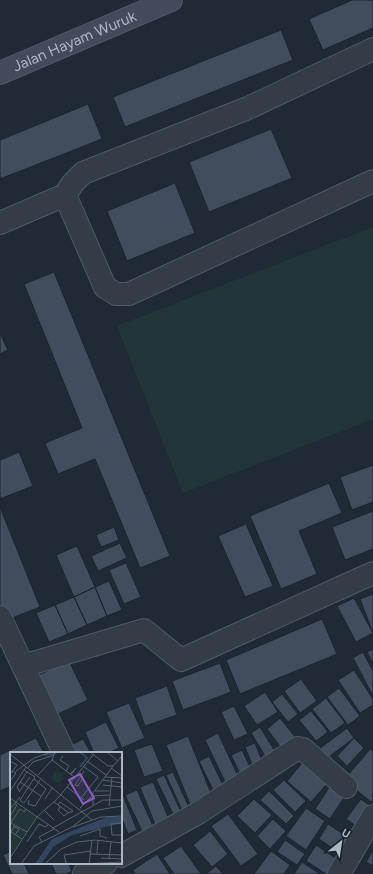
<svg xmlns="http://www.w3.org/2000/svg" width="373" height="874" viewBox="0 0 373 874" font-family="Figtree,sans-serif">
<rect width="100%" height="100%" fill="#202a37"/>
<path fill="#223638" d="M373,227V419L183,493L117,326Z"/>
<path fill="#414d5c" stroke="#1b232e" d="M352,0H373V28L323,50L309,19Z
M281,30L293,60L125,127L113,97Z
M88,104L102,139L0,179V140Z
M271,129L292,178L209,212L189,162Z
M175,183L195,233L127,261L107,211Z
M54,272L170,556L140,568L95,459L58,474L45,443L82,428L24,284Z
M0,333L8,350L0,354Z
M19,452L33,486L0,499V460Z
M373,465V502L352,510L340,477Z
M329,483L342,513L299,531L317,574L281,589L250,516Z
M0,507L40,607L7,620L0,604Z
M373,511V549L345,560L332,527Z
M246,524L273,586L245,597L218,536Z
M114,527L119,540L101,547L96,535Z
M120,543L127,558L98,571L91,556Z
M77,546L95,587L74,597L56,555Z
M126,563L141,597L124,604L109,570Z
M109,581L122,610L107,616L95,587Z
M95,587L107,616L87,625L74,597Z
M373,594V633L360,599Z
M74,597L87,625L68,634L55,605Z
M354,598L373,633L356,642L337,606Z
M55,605L68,634L49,642L36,613Z
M322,619L337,654L240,694L226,660Z
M373,649V664L367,652Z
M363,652L373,671V696L353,658Z
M69,661L88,700L58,714L39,675Z
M220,663L231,692L183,710L172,681Z
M354,670L373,699V705L360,713L338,680Z
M301,679L317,701L300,713L284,691Z
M167,686L177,715L145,726L135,698Z
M339,688L360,716L348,725L327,697Z
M265,692L278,712L257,725L244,706Z
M282,694L298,714L288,722L272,702Z
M326,698L345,723L331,733L312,709Z
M129,703L145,738L122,748L106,712Z
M234,706L248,734L234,740L221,712Z
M311,711L328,732L316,741L299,720Z
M280,718L296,738L282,749L267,729Z
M106,722L119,748L108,753H94L85,732Z
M260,727L279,758L270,764L251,733Z
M347,728L354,738L322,762L315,752Z
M218,733L239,778L226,784L205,740Z
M188,736L214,801L192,809L166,745Z
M36,738L44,753H11V786L0,791V755Z
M354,738L364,748L347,766L337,756Z
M83,739L91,753H67L65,748Z
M255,743L265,768L255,772L245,747Z
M152,744L163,771L144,777L134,750Z
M370,749L373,751V799L371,802L344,780Z
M242,750L254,775L243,780L231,755Z
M209,756L226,791L216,796L199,761Z
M308,756L333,777L311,802L287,781Z
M173,772L192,814L185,817L166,775Z
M164,775L183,816L176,820L156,779Z
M284,780L306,801L295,812L273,790Z
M334,780L349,790L330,819L315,809Z
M153,782L170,821L156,827L140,787Z
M121,790L137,830L128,834L121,816Z
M137,790L154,828L143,833L125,795Z
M269,791L294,816L286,824L260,800Z
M254,799L272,815L255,833L237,816Z
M361,799L373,808L359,828L346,819Z
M306,808L325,821L306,850L286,836Z
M228,814L258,854L241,866L211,826Z
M273,819L286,831L270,849L257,836Z
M328,824L354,841L344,856L319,839Z
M210,831L228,854L212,867L193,845Z
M285,840L305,854L297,865L277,852Z
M316,845L340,861L332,874H326L306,861Z
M181,846L201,874H174L163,858Z
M373,850V866L366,862Z
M11,851V863H24L29,874H12L3,855Z
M271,851L290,865L284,874H254Z
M157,854L170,874H135L133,870Z
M302,862L320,874H294Z
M51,863H68L72,871L66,874H56Z
M216,866L223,874H206Z"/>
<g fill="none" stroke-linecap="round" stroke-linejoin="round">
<g stroke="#515a66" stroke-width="24">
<path id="street" d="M373,49L248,108L83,173L73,183L65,195L105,287L116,294H129L373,181
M0,223L65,195
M0,617L64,753
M23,666L144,630L181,660L373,573
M121,856L198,813L298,748L303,749L346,787
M84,874L106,863
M339,874L373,816"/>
</g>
<g stroke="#515a66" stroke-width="24">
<g id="secondary">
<path id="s1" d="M0,73L171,0"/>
</g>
</g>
<use href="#street" stroke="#343c48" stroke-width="22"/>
<use href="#secondary" stroke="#424b5b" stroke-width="22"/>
</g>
<g text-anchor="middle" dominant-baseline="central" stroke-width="3" stroke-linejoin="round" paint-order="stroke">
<g font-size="15" fill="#aeb7c5" stroke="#19212c">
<text stroke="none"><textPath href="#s1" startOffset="81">Jalan Hayam Wuruk</textPath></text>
</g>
</g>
<g transform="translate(10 752)">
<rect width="112" height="112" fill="#202a37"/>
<path d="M42.5 25a5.5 5.5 0 1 1 11 0a5.5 5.5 0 1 1-11 0ZM0,48L26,65L0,104Z" fill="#223638"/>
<path d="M97,65H112V71L62,83L43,95L31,112H25L42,87Z" fill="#33465f"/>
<path fill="none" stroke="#33465f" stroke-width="2" d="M34,3L46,1M70,15L77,6L70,0"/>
<path fill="none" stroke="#596270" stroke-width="1" d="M80,0L98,14H103M97,0L108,9M0,2L82,68M53,4L50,8L59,14L56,19M42,8L64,25M77,9L96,23M103,14L112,4M18,16L23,10L44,3M101,16L112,24M14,18L25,25L10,48L12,50L14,51L30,28M6,19L24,6L41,0M0,22L7,13L0,9M60,22L66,16L61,23M28,23L42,8L45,0M95,25L112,26M93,28L112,31M0,29L6,21L2,19M10,30L31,44M65,33L68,34L73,26L71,23M65,33L74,19M93,33L112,35M57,35L74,48M0,39L16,15M85,39H99M9,40L20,25M10,40L7,35L17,20M83,44L99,43M0,46L49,80M71,46L88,25L73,14M35,47L43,35M19,48L18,52L25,54L36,37L24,27M44,50L59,61L63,59M48,53L50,50L63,59M83,53V41L103,14M99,54L102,25M50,55L48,58L54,64L59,60M70,56L82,44M0,57L10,45M35,59L44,68M0,64L7,53L5,52M1,71L17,80M112,71L101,72L102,83H112M0,72L10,57L14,60L16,57M3,74L9,77L5,83M4,75L1,80L12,87M63,75L91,65L112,64M43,76L93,48H112M70,84L90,77V84L97,86M17,90L29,72L35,75L38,73M32,90L29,85L44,77M80,102L112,103M87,102L88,88M0,106L27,65L48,46L83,3M91,106L112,107M99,107L101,90M56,111L54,103L81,99M11,112L24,94L62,75L82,59L112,54M35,112L51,97L67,90L85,88L112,91M72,112L112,110M79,112L82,88"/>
<path fill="#8d5dc1" fill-opacity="0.15" stroke="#8d5dc1" stroke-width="2" d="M70,22L84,46L73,52L59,28Z"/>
<rect width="112" height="112" fill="none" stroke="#aeb7c5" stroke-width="2"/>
</g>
<g transform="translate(341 842) rotate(30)" stroke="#19212c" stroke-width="3" paint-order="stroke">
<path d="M0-3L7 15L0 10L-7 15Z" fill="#aeb7c5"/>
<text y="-6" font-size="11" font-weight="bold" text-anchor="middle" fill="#aeb7c5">U</text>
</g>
</svg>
